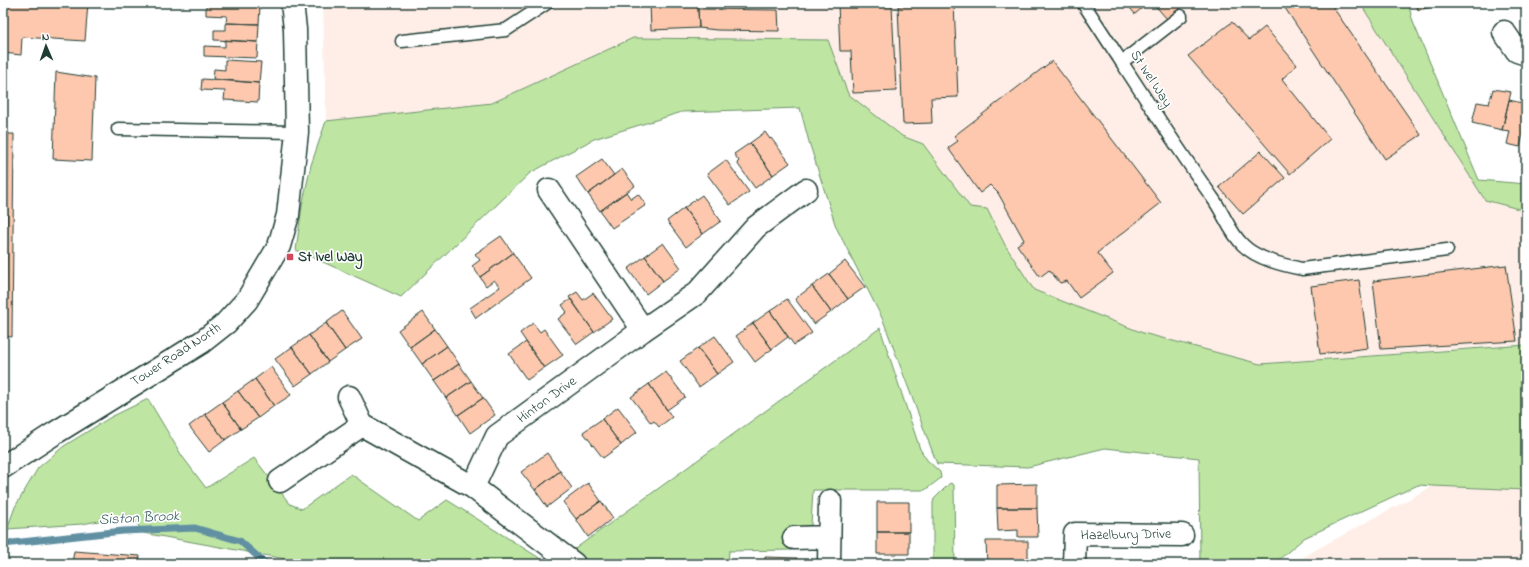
<svg xmlns="http://www.w3.org/2000/svg" width="1529" height="567" viewBox="0 0 1529 567" font-family="'Indie Flower',sans-serif">
<rect width="100%" height="100%" fill="#fff"/>
<filter id="ink" filterUnits="userSpaceOnUse"><feTurbulence type="fractalNoise" baseFrequency=".025" numOctaves="2"/><feDisplacementMap in="SourceGraphic" scale="8" xChannelSelector="R" yChannelSelector="G"/><feConvolveMatrix kernelMatrix="1 2 1 2 8 2 1 2 1" color-interpolation-filters="sRGB"/></filter>
<g filter="url(#ink)">
<path fill="#feeee7" d="M323,3H1360L1485,200L1526,211V344L1260,364L1143,333L1034,290L1005,245L987,210L970,207L923,144L902,136L848,94L828,40L633,38L492,103L326,121Z
M1433,486L1526,490V564H1294L1297,561L1317,549Z"/>
<path fill="#bee6a2" stroke="#6e926b" d="M1360,3H1408L1413,22L1479,180L1526,184V211L1485,200Z
M633,38L828,40L848,94L902,136L923,144L970,207L987,209L1005,245L1034,290L1143,333L1260,364L1526,345V490L1433,486L1418,485L1304,538L1274,564H1200L1199,458L1105,448L1028,467L937,464L883,320L836,227L809,142L800,108L682,112L594,139L530,173L401,297L296,250L302,206L311,165L326,121L492,103Z
M880,328L920,449L927,460L940,472L941,478L925,490H813L811,525L792,528V550L729,551L728,564H554Z
M148,399L182,456L206,488L254,458L290,504L302,509L351,474L418,521L447,500L549,564H313L143,533L132,515L82,524L7,529L15,507L38,468L64,446L111,417Z
M950,483L954,485L955,564H933V503L934,499Z"/>
<g fill="none" stroke-linecap="round" stroke-linejoin="round">
<path stroke="#6190a2" stroke-width="7" d="M3,544L123,531L195,528L240,541L266,564"/>
</g>
<path fill="#fdc8ae" stroke="#1f3d34" d="M3,3H37V4L50,5V3H88L85,41L22,37L21,55L3,53Z
M650,3H693L698,9L699,28L651,30Z
M838,3H880V7L892,6L896,91L853,93L851,51H840Z
M954,3L958,97L931,98L932,123L903,124L898,6Z
M1126,3H1148L1135,14Z
M1153,3H1186L1167,19Z
M1292,3H1330L1421,135L1385,159L1285,8Z
M1416,3H1436L1437,6L1418,10Z
M1436,3H1449L1437,6Z
M206,4L260,6L259,24L226,23L227,16L206,15Z
M698,9L778,10L779,31L717,30L699,28Z
M1232,22L1249,40L1265,27L1297,65L1282,79L1330,139L1290,174L1188,56Z
M226,23L259,24L258,42L214,40V30H226Z
M225,40L258,42L257,58L204,56V46L225,47Z
M225,60L261,62L259,83L213,79L214,69L225,70Z
M1052,61L1161,203L1097,253L1113,273L1079,298L1067,281L1060,283L1049,270L1040,277L1017,245L1024,240L998,193L990,185L980,193L948,148L958,141L954,136Z
M56,72L95,78L92,161L53,159Z
M202,79L259,83L258,102L224,100L225,91L201,90Z
M1493,89L1511,92L1502,130L1472,123L1477,102L1489,104Z
M1509,100L1526,104V122L1520,147L1507,144L1510,131L1502,130Z
M3,132H8L6,340H3Z
M765,132L770,139L771,138L790,163L773,175L750,143Z
M3,134H14L12,337L3,336Z
M750,143L773,175L755,188L737,163L739,161L734,154Z
M1261,151L1285,178L1243,214L1219,187Z
M602,159L614,175L588,194L576,177Z
M726,160L749,192L730,205L707,174Z
M622,169L635,186L600,211L588,194Z
M626,192L631,199L638,194L646,205L612,228L600,211Z
M702,195L721,221L703,234L684,208Z
M684,208L703,234L686,247L667,221Z
M501,236L513,253L480,277L472,266L480,260L475,254Z
M663,243L681,268L663,281L645,256Z
M513,253L531,278L476,318L470,308L500,287L494,280L486,286L480,277Z
M645,256L663,281L646,294L628,269Z
M845,261L865,287L848,299L829,274Z
M1506,265L1517,341L1381,349L1373,281Z
M829,274L848,299L831,312L812,286Z
M1359,280L1368,348L1320,354L1311,286Z
M812,286L831,312L814,324L795,299Z
M577,292L583,300L593,293L612,319L594,332L569,297Z
M571,299L594,332L577,344L558,319L567,312L562,305Z
M787,299L812,333L794,345L770,311Z
M342,311L362,339L345,350L326,323Z
M770,311L788,337L772,349L753,323Z
M423,312L435,329L410,347L398,330Z
M326,323L345,350L328,362L309,335Z
M533,323L540,332L544,329L563,355L544,368L520,333Z
M753,323L772,349L755,362L736,336Z
M435,329L447,346L422,364L410,347Z
M309,335L328,362L312,374L292,347Z
M715,336L734,362L717,374L698,348Z
M526,342L544,368L527,380L509,354Z
M447,346L459,364L434,381L422,364Z
M292,347L312,374L295,386L275,359Z
M698,348L717,374L699,387L680,361Z
M459,364L471,381L446,398L434,381Z
M271,367L291,395L274,406L255,379Z
M666,372L685,397L667,410L649,384Z
M255,379L274,406L258,418L238,391Z
M471,381L483,398L458,415L446,398Z
M649,384L672,417L659,427L654,421L651,423L631,397Z
M238,391L258,418L241,429L222,402Z
M483,398L495,415L470,433L458,415Z
M222,402L241,429L225,440L205,414Z
M618,407L637,432L621,445L602,419Z
M205,414L225,440L209,452L189,426Z
M602,419L621,445L603,458L583,432Z
M547,453L560,471L535,490L521,472Z
M560,471L572,488L547,507L535,490Z
M588,483L601,501L576,519L563,502Z
M1037,484V508H997V485Z
M601,501L613,518L588,537L576,519Z
M877,502H909V532H877Z
M997,508H1037L1038,537H1018V530L998,531Z
M877,532H909V554H877Z
M986,541H1028V564H987Z
M74,551L140,556L139,564H72Z
M765,557L797,558V564H765Z"/>
<g fill="none" stroke-linecap="round" stroke-linejoin="round">
<g stroke="#1f3d34" stroke-width="15">
<path id="service" d="M1083,3C1126,68 1167,134 1212,197C1224,213 1229,232 1243,245C1257,259 1283,265 1302,269L1447,250
M402,41L506,30L547,3
M1122,62L1181,16
M118,129L297,132"/>
</g>
<g stroke="#1f3d34" stroke-width="25">
<path id="minor" d="M1504,32L1517,51L1526,54
M549,190L643,330
M349,397L362,425L473,487L574,564
M280,481L362,425
M473,487L497,436L643,330L697,293L756,227L806,190
M794,538L829,537
M829,564L830,501
M1074,564L1075,534L1182,535"/>
</g>
<g stroke="#1f3d34" stroke-width="25">
<path id="tertiary" d="M3,467L55,433L202,342L226,323L247,300L279,246L288,215L297,132L295,29L292,3"/>
</g>
<use href="#service" stroke="#fff" stroke-width="12"/>
<use href="#minor" stroke="#fff" stroke-width="22"/>
<use href="#tertiary" stroke="#fff" stroke-width="22"/>
</g>
</g>
<rect fill="#d1495b" stroke="#fff" stroke-width="1.5" x="286" y="253" width="8" height="8" rx="2"/>
<g text-anchor="middle" dominant-baseline="central" stroke-width="3.5" stroke-linejoin="round" paint-order="stroke">
<g font-size="14" fill="#1f3d34" stroke="#fff">
<text transform="translate(1151 79) rotate(57)">St Ivel Way</text>
<text transform="translate(176 355) rotate(-33)">Tower Road North</text>
<text transform="translate(547 400) rotate(-36)">Hinton Drive</text>
<text transform="translate(1126 535) rotate(-1)">Hazelbury Drive</text>
</g>
<g font-size="14" font-weight="bold" fill="#1f3d34" stroke="#fff" text-anchor="start">
<text x="298" y="257">St Ivel Way</text>
</g>
<g font-size="15" font-style="italic" fill="#3a6062" stroke="#fff">
<text transform="translate(139 518) rotate(-3)">Siston Brook</text>
</g>
</g>
<rect width="1529" height="567" fill="none" stroke="#fff" stroke-width="16"/>
<rect x="8" y="8" width="1513" height="551" fill="none" stroke="#1f3d34" stroke-width="1.5" filter="url(#ink)"/>
<g transform="translate(46 46) rotate(358)" stroke="#ffffff" stroke-width="3" paint-order="stroke">
<path d="M0-3L7 15L0 10L-7 15Z" fill="#1f3d34"/>
<text y="-6" font-size="11" font-weight="bold" text-anchor="middle" fill="#1f3d34">N</text>
</g>
</svg>
